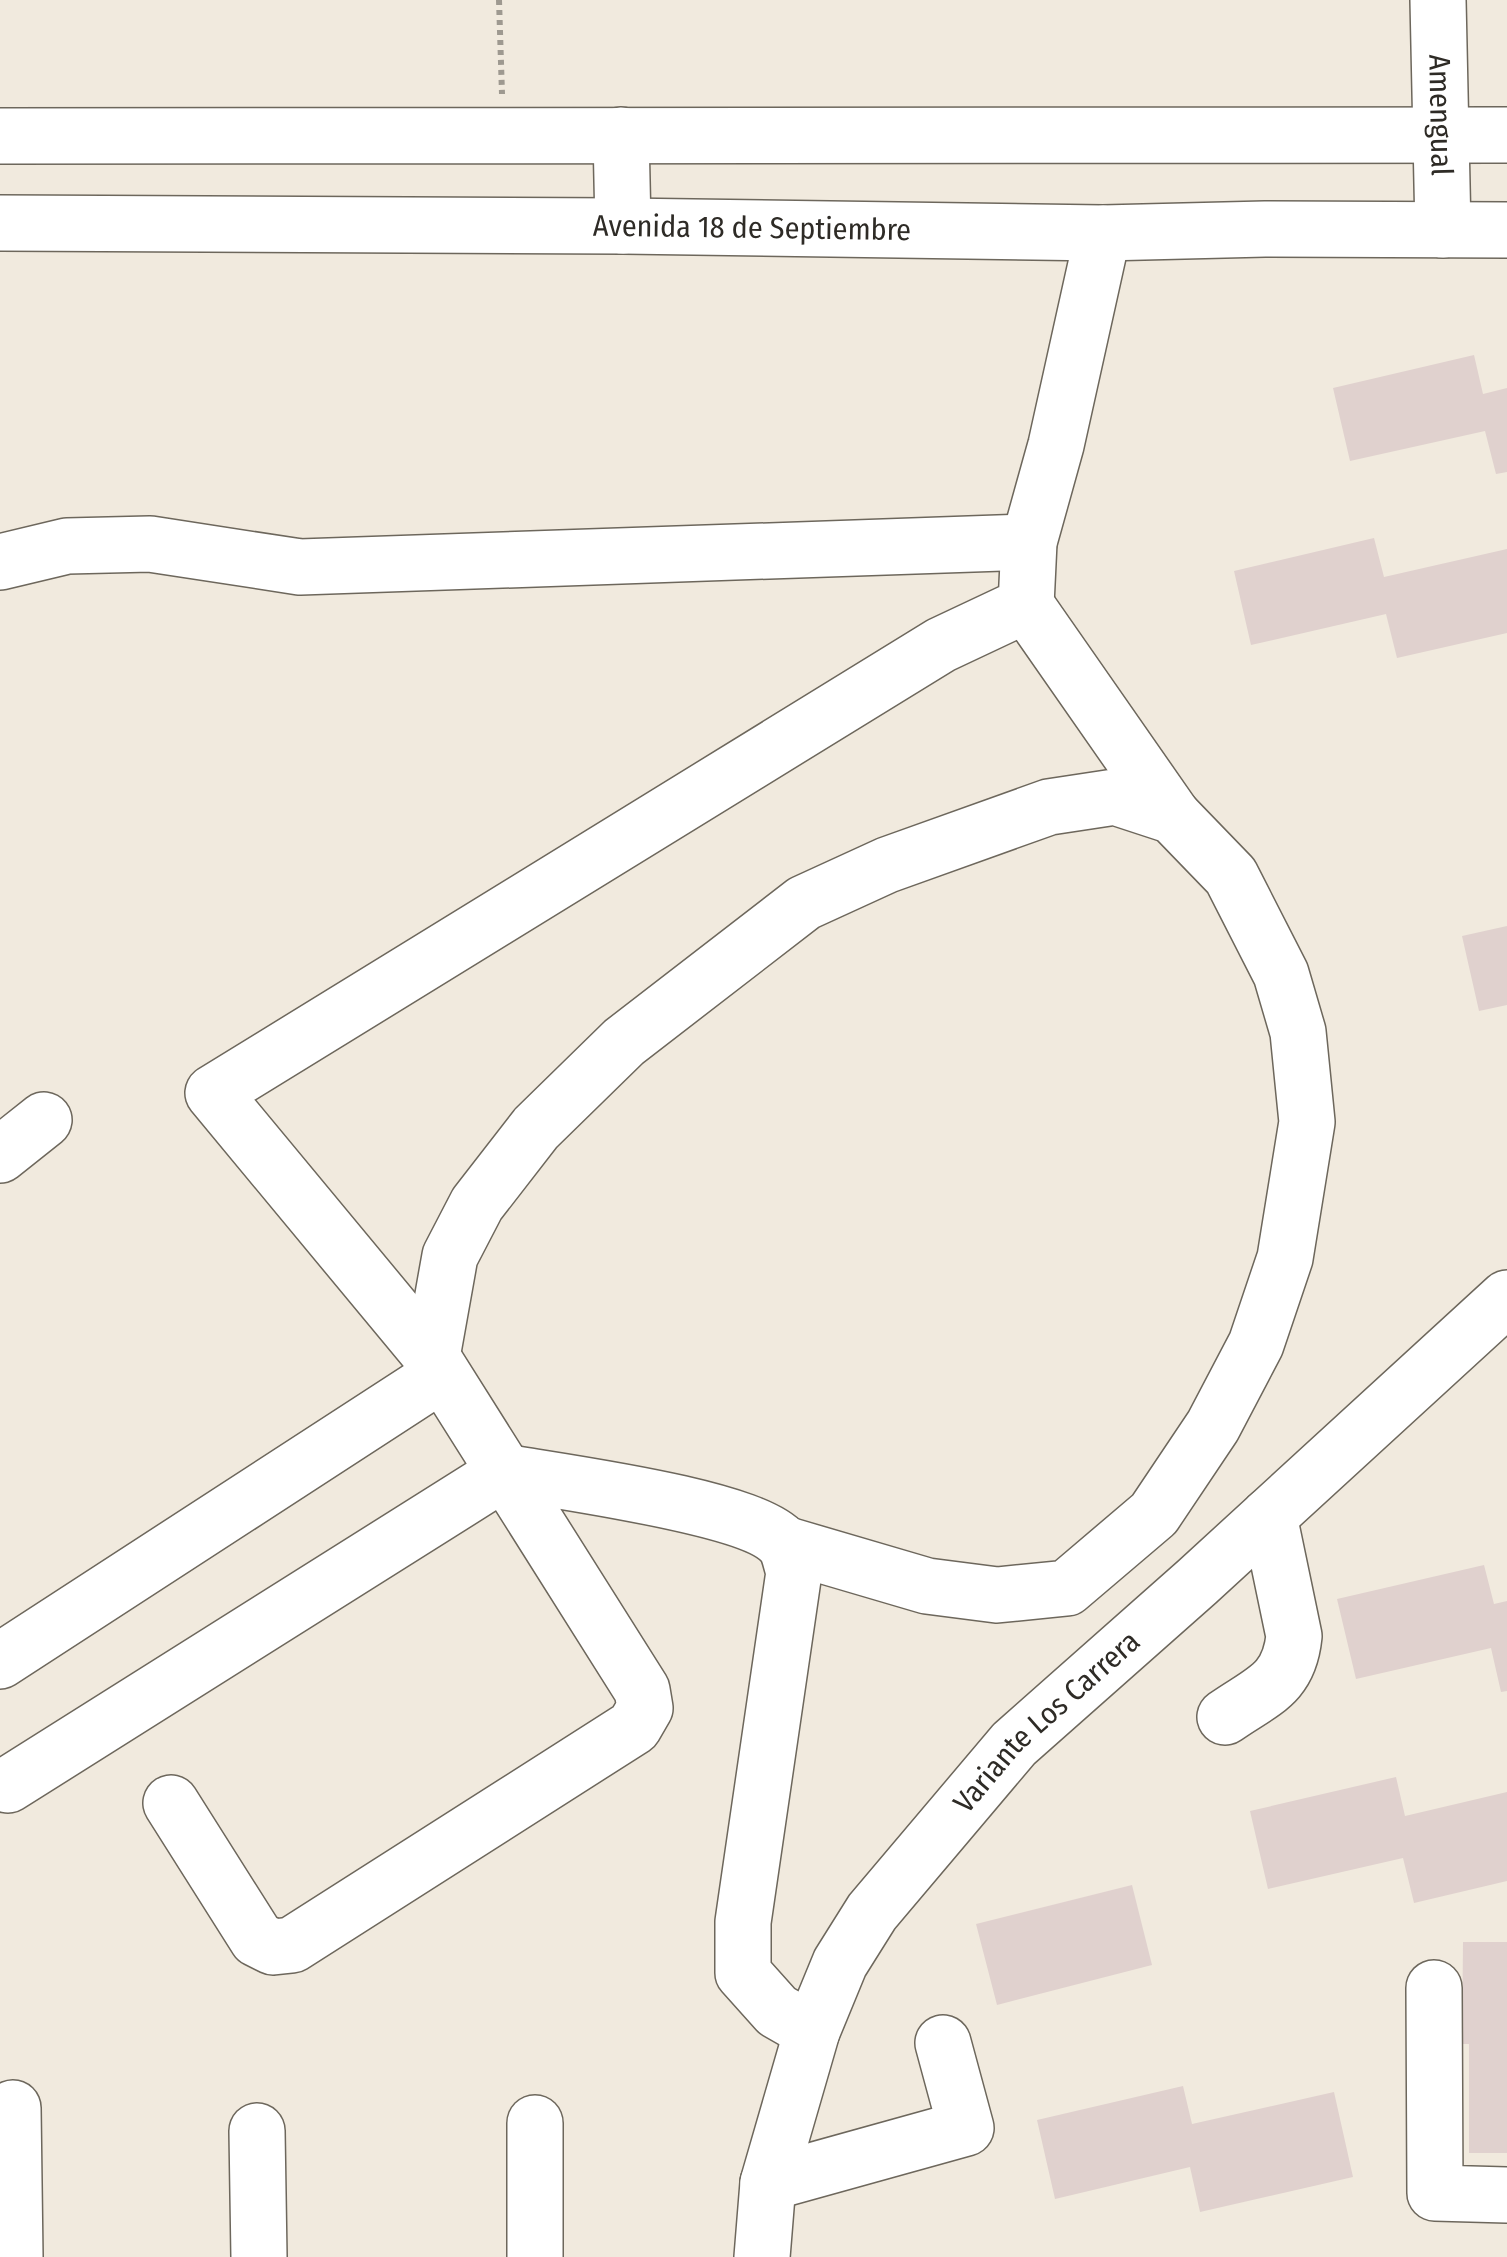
<svg xmlns="http://www.w3.org/2000/svg" width="1507" height="2257" viewBox="0 0 1507 2257" font-family="'Fira Sans Condensed',sans-serif">
<rect width="100%" height="100%" fill="#f1eade"/>
<path fill="#e0d1ce" d="M1474,355L1483,394L1507,388V472L1496,474L1485,431L1350,461L1333,388Z
M1374,538L1384,577L1507,549V633L1397,658L1386,614L1251,645L1234,571Z
M1507,926V1005L1479,1011L1462,936Z
M1484,1565L1494,1604L1507,1601V1691L1501,1692L1491,1648L1356,1679L1337,1599Z
M1396,1777L1405,1816L1507,1792V1881L1414,1903L1403,1858L1268,1889L1250,1811Z
M1132,1885L1152,1965L997,2005L976,1924Z
M1463,1942H1507V2153H1469V2044H1462Z
M1183,2086L1192,2124L1334,2092L1353,2177L1200,2212L1190,2167L1055,2199L1037,2120Z"/>
<g fill="none" stroke-linecap="round" stroke-linejoin="round">
<g stroke="#6d675c" stroke-width="58">
<g id="minor">
<path id="s1" d="M1438,0L1443,230"/>
<path d="M621,135L623,226"/>
<path d="M0,136L1507,135"/>
<path id="s2" d="M0,223L623,226L1103,233L1265,229L1507,230"/>
<path d="M0,562L67,546L150,544L300,567L1029,542"/>
<path d="M1026,605L1173,816"/>
<path d="M0,1155L44,1120"/>
<path d="M432,1357L450,1256L477,1204L536,1128L624,1042L804,903L887,865L1049,807L1115,797L1173,816L1231,876L1281,974L1298,1032L1307,1122L1285,1258L1256,1344L1213,1426L1154,1514L1067,1588L997,1595L927,1586L784,1544"/>
<path d="M0,1661L442,1374"/>
<path d="M1225,1717C1262,1691 1289,1685 1294,1636L1269,1516"/>
<path d="M8,1785L505,1472C561,1482 750,1506 783,1543C789,1549 791,1564 794,1572L743,1922V1973L777,2011L812,2031"/>
<path d="M171,1803L257,1939L273,1947L292,1945L634,1727L645,1708L642,1690L432,1357L213,1093L941,645L1026,605L1029,542L1056,445L1103,233"/>
<path d="M1434,1988L1435,2193L1507,2195"/>
<path d="M13,2108L15,2257"/>
<path d="M257,2131L259,2257"/>
<path d="M768,2183L966,2128L943,2043"/>
<path d="M535,2257V2123"/>
</g>
</g>
<g stroke="#6d675c" stroke-width="58">
<g id="major">
<path id="s3" d="M762,2257L768,2183L812,2031L840,1963L872,1912L1014,1744L1197,1582L1507,1298"/>
</g>
</g>
<path stroke="#9e9990" stroke-width="6" stroke-dasharray="5 5" stroke-linecap="butt" d="M499,0L502,94"/>
<use href="#minor" stroke="#fff" stroke-width="55"/>
<use href="#major" stroke="#fff" stroke-width="55"/>
</g>
<g text-anchor="middle" dominant-baseline="central" stroke-width="8" stroke-linejoin="round" paint-order="stroke">
<g font-size="30" fill="#2e2b26" stroke="#f1eade">
<text stroke="none"><textPath href="#s1" startOffset="115">Amengual</textPath></text>
<text stroke="none"><textPath href="#s2" startOffset="752">Avenida 18 de Septiembre</textPath></text>
<text stroke="none"><textPath href="#s3" startOffset="625">Variante Los Carrera</textPath></text>
</g>
</g>
</svg>
